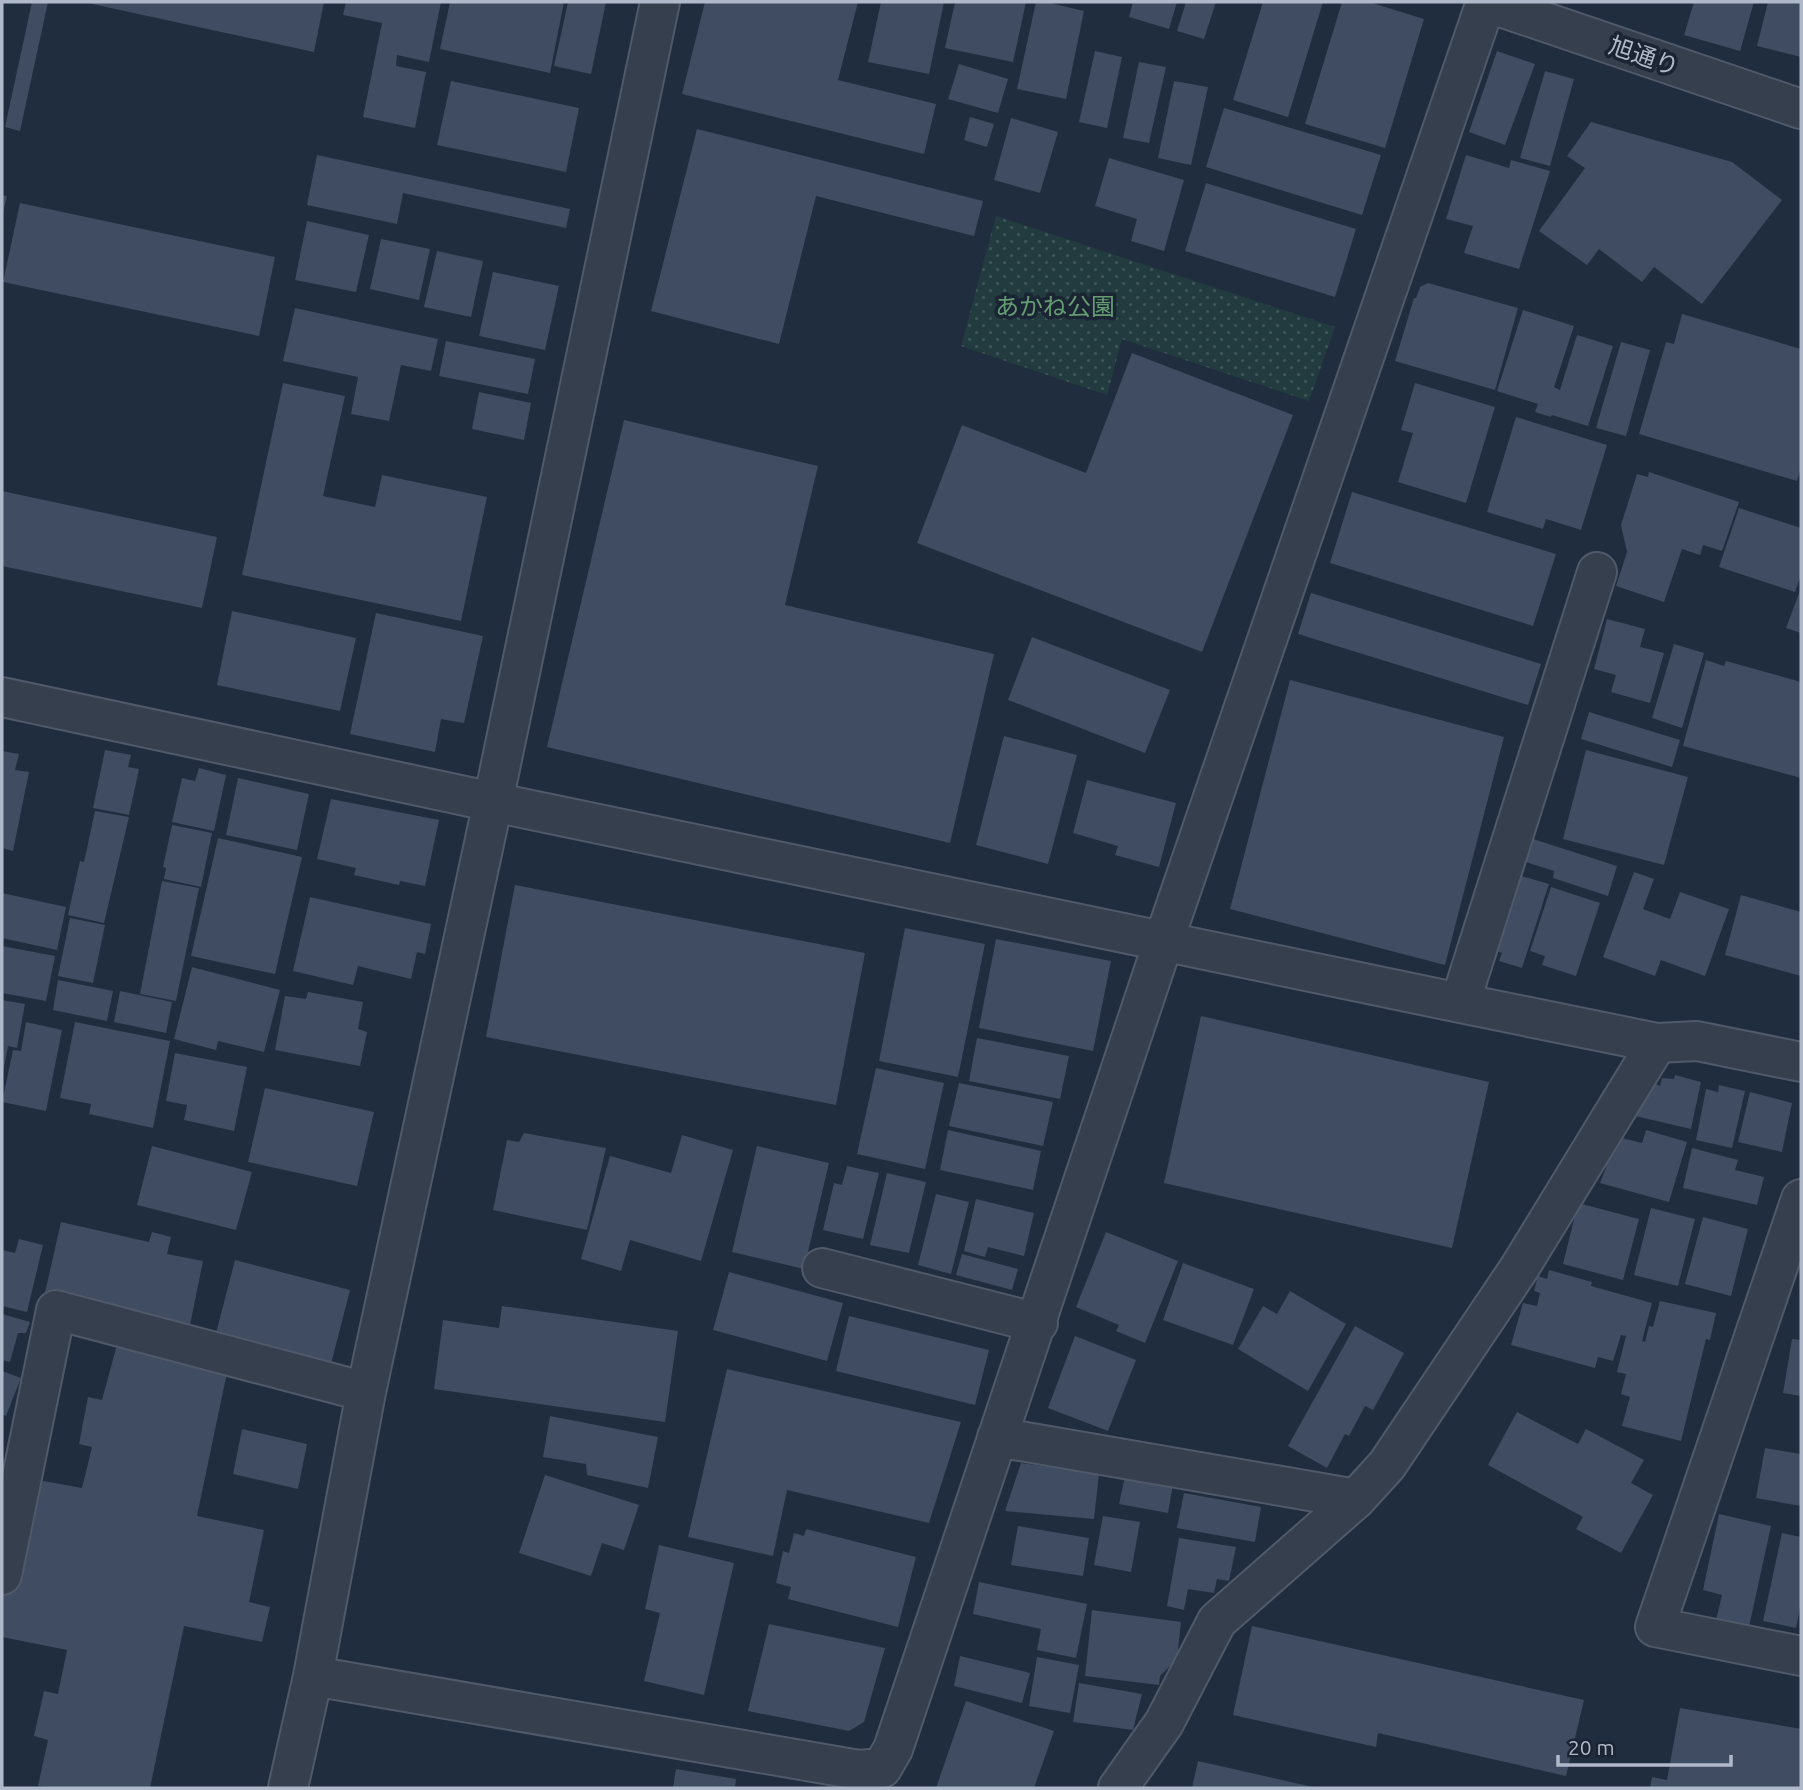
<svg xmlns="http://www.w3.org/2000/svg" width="1803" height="1790" viewBox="0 0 1803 1790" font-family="Ubuntu,'Noto Sans JP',sans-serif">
<defs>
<pattern id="park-dots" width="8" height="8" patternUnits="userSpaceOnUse" patternTransform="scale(1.75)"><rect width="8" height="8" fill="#223b3f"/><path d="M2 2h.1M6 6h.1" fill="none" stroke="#405559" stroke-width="1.8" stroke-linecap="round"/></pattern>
</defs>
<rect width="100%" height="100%" fill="#202d3e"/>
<path fill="url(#park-dots)" d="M996,216L1335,327L1309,401L1122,339L1107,395L961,346Z"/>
<path fill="#3f4c61" d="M32,2H48L20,131L5,127Z
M83,2H324L314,52Z
M346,2H441L429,62L397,55L396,66L426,72L415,128L363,117L382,23L343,15Z
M450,2H564L550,73L440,49Z
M568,2H606L591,74L554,66Z
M705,2H858L838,80L936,104L924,154L682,94Z
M881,2H944L929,74L868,62Z
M955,2H1026L1013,62L945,48Z
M1036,2H1046L1084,11L1066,99L1017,89Z
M1133,2H1177L1169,29L1129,17Z
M1186,2H1216L1204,39L1177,31Z
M1263,2H1323L1288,117L1233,100Z
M1342,2H1369L1424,19L1385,148L1305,124Z
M1694,2H1754L1740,51L1684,35Z
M1768,2H1801V57L1757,46Z
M1095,51L1122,57L1107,128L1079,122Z
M1497,51L1535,64L1505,145L1469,132Z
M1139,62L1166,67L1149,143L1123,138Z
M959,64L1008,79L998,113L948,99Z
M1545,71L1574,79L1550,166L1520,158Z
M451,81L579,108L566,172L437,145Z
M1174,81L1208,87L1191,165L1158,158Z
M1224,108L1381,155L1362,215L1206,167Z
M970,117L994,124L987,147L964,140Z
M1011,118L1058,132L1040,193L994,180Z
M1591,122L1732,162L1782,200L1702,304L1654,267L1642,282L1599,249L1587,265L1539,231L1585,168L1567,156Z
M697,129L983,201L974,236L816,196L779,344L651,311Z
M317,155L570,209L566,228L403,193L397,224L307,205Z
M1466,155L1509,168L1511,160L1550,171L1519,269L1464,253L1473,226L1446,219Z
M1109,158L1184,180L1164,251L1131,241L1137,219L1095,206Z
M1206,183L1356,229L1335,297L1185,251Z
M2,195L7,196L3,213H2Z
M20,203L275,257L259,336L3,282Z
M307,221L369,235L356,292L295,280Z
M381,239L430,249L419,300L370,289Z
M437,251L483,261L471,317L424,307Z
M493,272L559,286L545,350L479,336Z
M1428,283L1518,308L1495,390L1395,361L1414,298H1416L1420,287Z
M295,308L438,339L431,371L401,365L389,421L351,414L358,377L283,361Z
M1523,310L1574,326L1554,387L1560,390L1577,335L1613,346L1588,426L1552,415L1551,417L1535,412L1538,404L1497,391Z
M1682,314L1801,349V467L1797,481L1639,434L1666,342L1674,344Z
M446,341L535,359L528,394L439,376Z
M1621,342L1650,350L1626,436L1596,428Z
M1132,353L1293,415L1202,652L917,543L962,425L1086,473Z
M283,383L345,396L323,496L375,507L382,475L487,497L461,621L242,575Z
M1415,383L1495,407L1466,503L1398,482L1413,433L1401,430Z
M479,392L531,403L524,440L472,429Z
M1516,417L1607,445L1581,530L1546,519L1543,529L1487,512Z
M624,420L818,466L785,605L994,654L950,843L547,747Z
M1649,472L1739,502L1722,551L1703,545L1700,555L1682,549L1664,602L1616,586L1627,552L1621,525L1637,474L1648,477Z
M2,491L217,537L202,608L2,566Z
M1352,492L1556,554L1533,626L1330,563Z
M1739,508L1801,528V575L1795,592L1719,567Z
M1801,588V633L1786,628Z
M1311,593L1541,664L1528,705L1298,634Z
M232,611L356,638L340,711L217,685Z
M376,613L483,636L464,723L441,719L435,752L350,734Z
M1607,619L1645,629L1640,647L1664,653L1650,703L1611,692L1616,675L1594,669Z
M1032,637L1170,690L1145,753L1008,700Z
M1674,644L1704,653L1682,728L1652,718Z
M1706,660L1724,666L1726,661L1801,682V778L1683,746Z
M1290,680L1504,737L1445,965L1230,909Z
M1589,712L1680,740L1672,767L1581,739Z
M1004,736L1077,755L1048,864L976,845Z
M105,750L131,755L128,767L139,769L129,815L93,808Z
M1586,750L1688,777L1664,865L1563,839Z
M2,751L19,754L15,770L29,772L13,851L2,848Z
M199,768L226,775L214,831L172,822L182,778L195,781Z
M238,778L309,794L297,850L226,835Z
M1087,780L1176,803L1159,867L1115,855L1118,846L1073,833Z
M331,799L439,820L425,886L400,881L399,885L354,875L356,868L317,859Z
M95,811L129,817L104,923L68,915L80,861L84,862Z
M172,825L212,833L201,887L164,879L166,868L163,867Z
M1527,837L1617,866L1608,896L1553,878L1554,871L1519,860Z
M218,838L302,857L275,974L191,956Z
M1634,872L1654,879L1643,909L1670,919L1680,892L1729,909L1705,976L1661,960L1655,976L1603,957Z
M1518,875L1549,884L1522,968L1499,961L1502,953L1493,950Z
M162,881L199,888L176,1001L140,994Z
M515,885L865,953L836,1105L486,1037Z
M1551,887L1600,903L1576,976L1542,965L1545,956L1530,951Z
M2,893L66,907L57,950L2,938Z
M1741,895L1801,912V976L1725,955Z
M310,897L431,924L425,954L417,952L411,979L358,966L353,985L293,971Z
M70,918L105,925L93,983L58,976Z
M905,928L985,944L958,1077L879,1061Z
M996,939L1111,961L1093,1051L979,1028Z
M2,946L55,956L46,1001L2,993Z
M192,967L280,990L264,1052L218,1041L216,1050L174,1039Z
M58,980L113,991L107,1021L53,1010Z
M120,991L172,1002L166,1033L114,1022Z
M308,992L363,1002L358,1029L367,1032L360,1066L275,1050L285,996L306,999Z
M2,1000L25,1004L17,1048L8,1046L3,1073Z
M1201,1016L1489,1082L1452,1248L1164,1183Z
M26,1022L62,1030L46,1111L2,1102L13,1050L21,1051Z
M75,1022L170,1041L153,1128L89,1114L91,1104L60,1098Z
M977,1038L1069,1056L1060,1099L969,1081Z
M175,1053L247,1067L234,1131L184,1120L187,1105L166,1101Z
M876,1068L944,1083L925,1169L857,1154Z
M1675,1075L1701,1082L1691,1129L1635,1116L1654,1083L1660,1086L1662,1078L1674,1079Z
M959,1083L1053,1102L1043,1146L949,1126Z
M1719,1085L1745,1091L1732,1148L1696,1140L1706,1089L1718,1092Z
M265,1088L374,1112L357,1186L248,1162Z
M1750,1092L1792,1103L1782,1152L1738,1142Z
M948,1130L1041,1151L1033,1190L940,1170Z
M1646,1130L1687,1142L1669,1202L1600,1183L1618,1137L1642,1143Z
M524,1133L606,1148L587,1230L493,1210L507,1140L519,1142Z
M682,1135L733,1150L701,1261L630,1240L621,1271L581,1259L610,1156L671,1173Z
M152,1146L252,1172L236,1230L137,1205Z
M757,1146L829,1163L804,1269L732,1252Z
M1692,1148L1738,1160L1735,1170L1764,1177L1757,1205L1683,1188Z
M847,1166L879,1173L863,1239L823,1230L834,1183L842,1185Z
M887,1173L926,1182L909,1253L870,1245Z
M936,1194L969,1202L951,1274L918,1265Z
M976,1199L1034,1213L1024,1256L988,1247L985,1257L964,1251Z
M1578,1203L1639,1219L1623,1280L1563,1264Z
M1651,1208L1695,1219L1678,1286L1634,1275Z
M1703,1217L1748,1229L1731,1296L1685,1284Z
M61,1222L149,1242L152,1232L171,1237L167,1254L203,1261L189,1330L44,1297Z
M1106,1232L1178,1261L1145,1343L1116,1331L1119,1325L1076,1307Z
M19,1239L43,1245L27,1312L2,1306V1250L15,1253Z
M962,1254L1018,1269L1012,1290L956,1275Z
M235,1260L350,1290L330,1368L214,1341Z
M1183,1263L1254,1289L1233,1345L1163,1320Z
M1549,1270L1592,1282L1591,1286L1652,1303L1642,1341L1645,1342L1649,1326L1653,1327L1660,1301L1716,1313L1710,1340L1706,1339L1681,1441L1622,1426L1630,1397L1621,1394L1626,1374L1617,1372L1626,1336L1621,1335L1613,1361L1598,1357L1595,1368L1511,1345L1523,1303L1537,1306L1540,1293L1534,1291L1538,1276L1547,1279Z
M729,1272L843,1303L827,1361L713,1330Z
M1290,1291L1346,1324L1308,1391L1238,1349L1263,1306L1277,1314Z
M502,1306L678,1331L665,1422L434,1389L443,1320L499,1328Z
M2,1314L30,1322L26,1333H18L10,1362L2,1360Z
M849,1316L989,1350L975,1405L836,1371Z
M1355,1326L1404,1353L1373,1410L1365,1406L1349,1436L1345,1434L1327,1468L1288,1446Z
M1075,1336L1136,1360L1108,1431L1048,1408Z
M1792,1339L1801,1340V1396L1783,1393Z
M118,1341L229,1363L197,1516L264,1530L249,1602L270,1607L262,1642L184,1626L150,1788H50L38,1786L48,1740L34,1736L44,1691L58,1694L67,1650L2,1637V1601L27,1478L82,1488L92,1447L79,1444L88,1397L102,1400Z
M727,1369L961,1422L929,1523L787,1490L773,1556L688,1537Z
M2,1371L21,1378L6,1416L2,1414Z
M1517,1412L1578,1444L1586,1429L1644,1460L1631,1483L1653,1495L1621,1553L1576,1529L1583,1517L1488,1465Z
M550,1416L658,1437L648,1488L587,1475L586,1464L543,1457Z
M242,1429L307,1444L298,1489L233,1474Z
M1765,1448L1801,1454V1506L1756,1498Z
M1021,1463L1099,1474L1094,1519L1005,1511Z
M545,1475L639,1505L624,1550L602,1543L591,1576L519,1553Z
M1125,1476L1173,1484L1168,1513L1119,1504Z
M1184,1493L1261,1507L1255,1542L1177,1528Z
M1719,1514L1771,1526L1749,1627L1716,1620L1722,1595L1703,1590Z
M1103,1516L1140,1522L1131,1572L1094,1565Z
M1018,1526L1089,1538L1083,1576L1011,1565Z
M806,1529L916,1557L898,1627L788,1599L791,1587L776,1583L783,1551L789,1553L794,1533L804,1536Z
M1782,1533L1801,1537V1602L1796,1628L1763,1621Z
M1179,1538L1236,1547L1229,1581L1217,1579L1214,1593L1188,1589L1184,1610L1167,1606Z
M659,1545L734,1563L704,1695L644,1681L660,1613L645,1609Z
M979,1582L1087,1604L1076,1658L1037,1650L1041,1629L973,1614Z
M1092,1610L1181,1622L1177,1659L1160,1676L1159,1685L1085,1676Z
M769,1624L885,1648L864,1722L849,1731L748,1711Z
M1252,1626L1584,1700L1566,1776L1378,1733L1376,1747L1233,1715Z
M960,1656L1030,1673L1022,1703L954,1686Z
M1037,1657L1079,1665L1070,1713L1029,1706Z
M1079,1683L1142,1694L1133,1730L1073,1722Z
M966,1701L1054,1731L1034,1788H936Z
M1680,1708L1801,1729V1788H1650L1652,1777L1667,1780Z
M1198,1761L1313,1787L1312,1788H1192Z
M676,1769L736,1779L735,1788H673Z"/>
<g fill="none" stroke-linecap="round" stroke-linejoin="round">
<g stroke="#505969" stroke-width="42">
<path id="minor" d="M1486,2L1801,109
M2,697L493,802L1460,1003L1657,1043L1697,1041L1801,1062
M1460,1003L1597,572
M1801,1199L1655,1627L1801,1656
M822,1268L1038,1323
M997,1437L1356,1499
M2,1575L56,1310L366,1392
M313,1676L859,1770L882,1768L893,1749L1164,940L1486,2
M288,1788L313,1676L366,1392L493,802L660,2
M1118,1788L1164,1723L1217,1621L1356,1499L1387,1465L1520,1267L1657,1043"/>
</g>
<use href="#minor" stroke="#353f4e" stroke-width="38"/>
</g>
<g text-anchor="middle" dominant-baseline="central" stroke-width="7" stroke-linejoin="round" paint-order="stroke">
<g font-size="24" fill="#b0b9ca" stroke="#1a2433">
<text transform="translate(1644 56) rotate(19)">旭通り</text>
</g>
<g font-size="24" fill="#659d73" stroke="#1a2433">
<text x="1055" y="306">あかね公園</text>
</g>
</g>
<rect width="1803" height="1790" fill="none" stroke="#b0b9ca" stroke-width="7"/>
<path d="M1558 1755v10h173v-10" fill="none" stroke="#b0b9ca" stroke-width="3.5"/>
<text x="1568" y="1755" font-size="21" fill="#b0b9ca" stroke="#1a2433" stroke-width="5" paint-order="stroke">20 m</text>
</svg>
